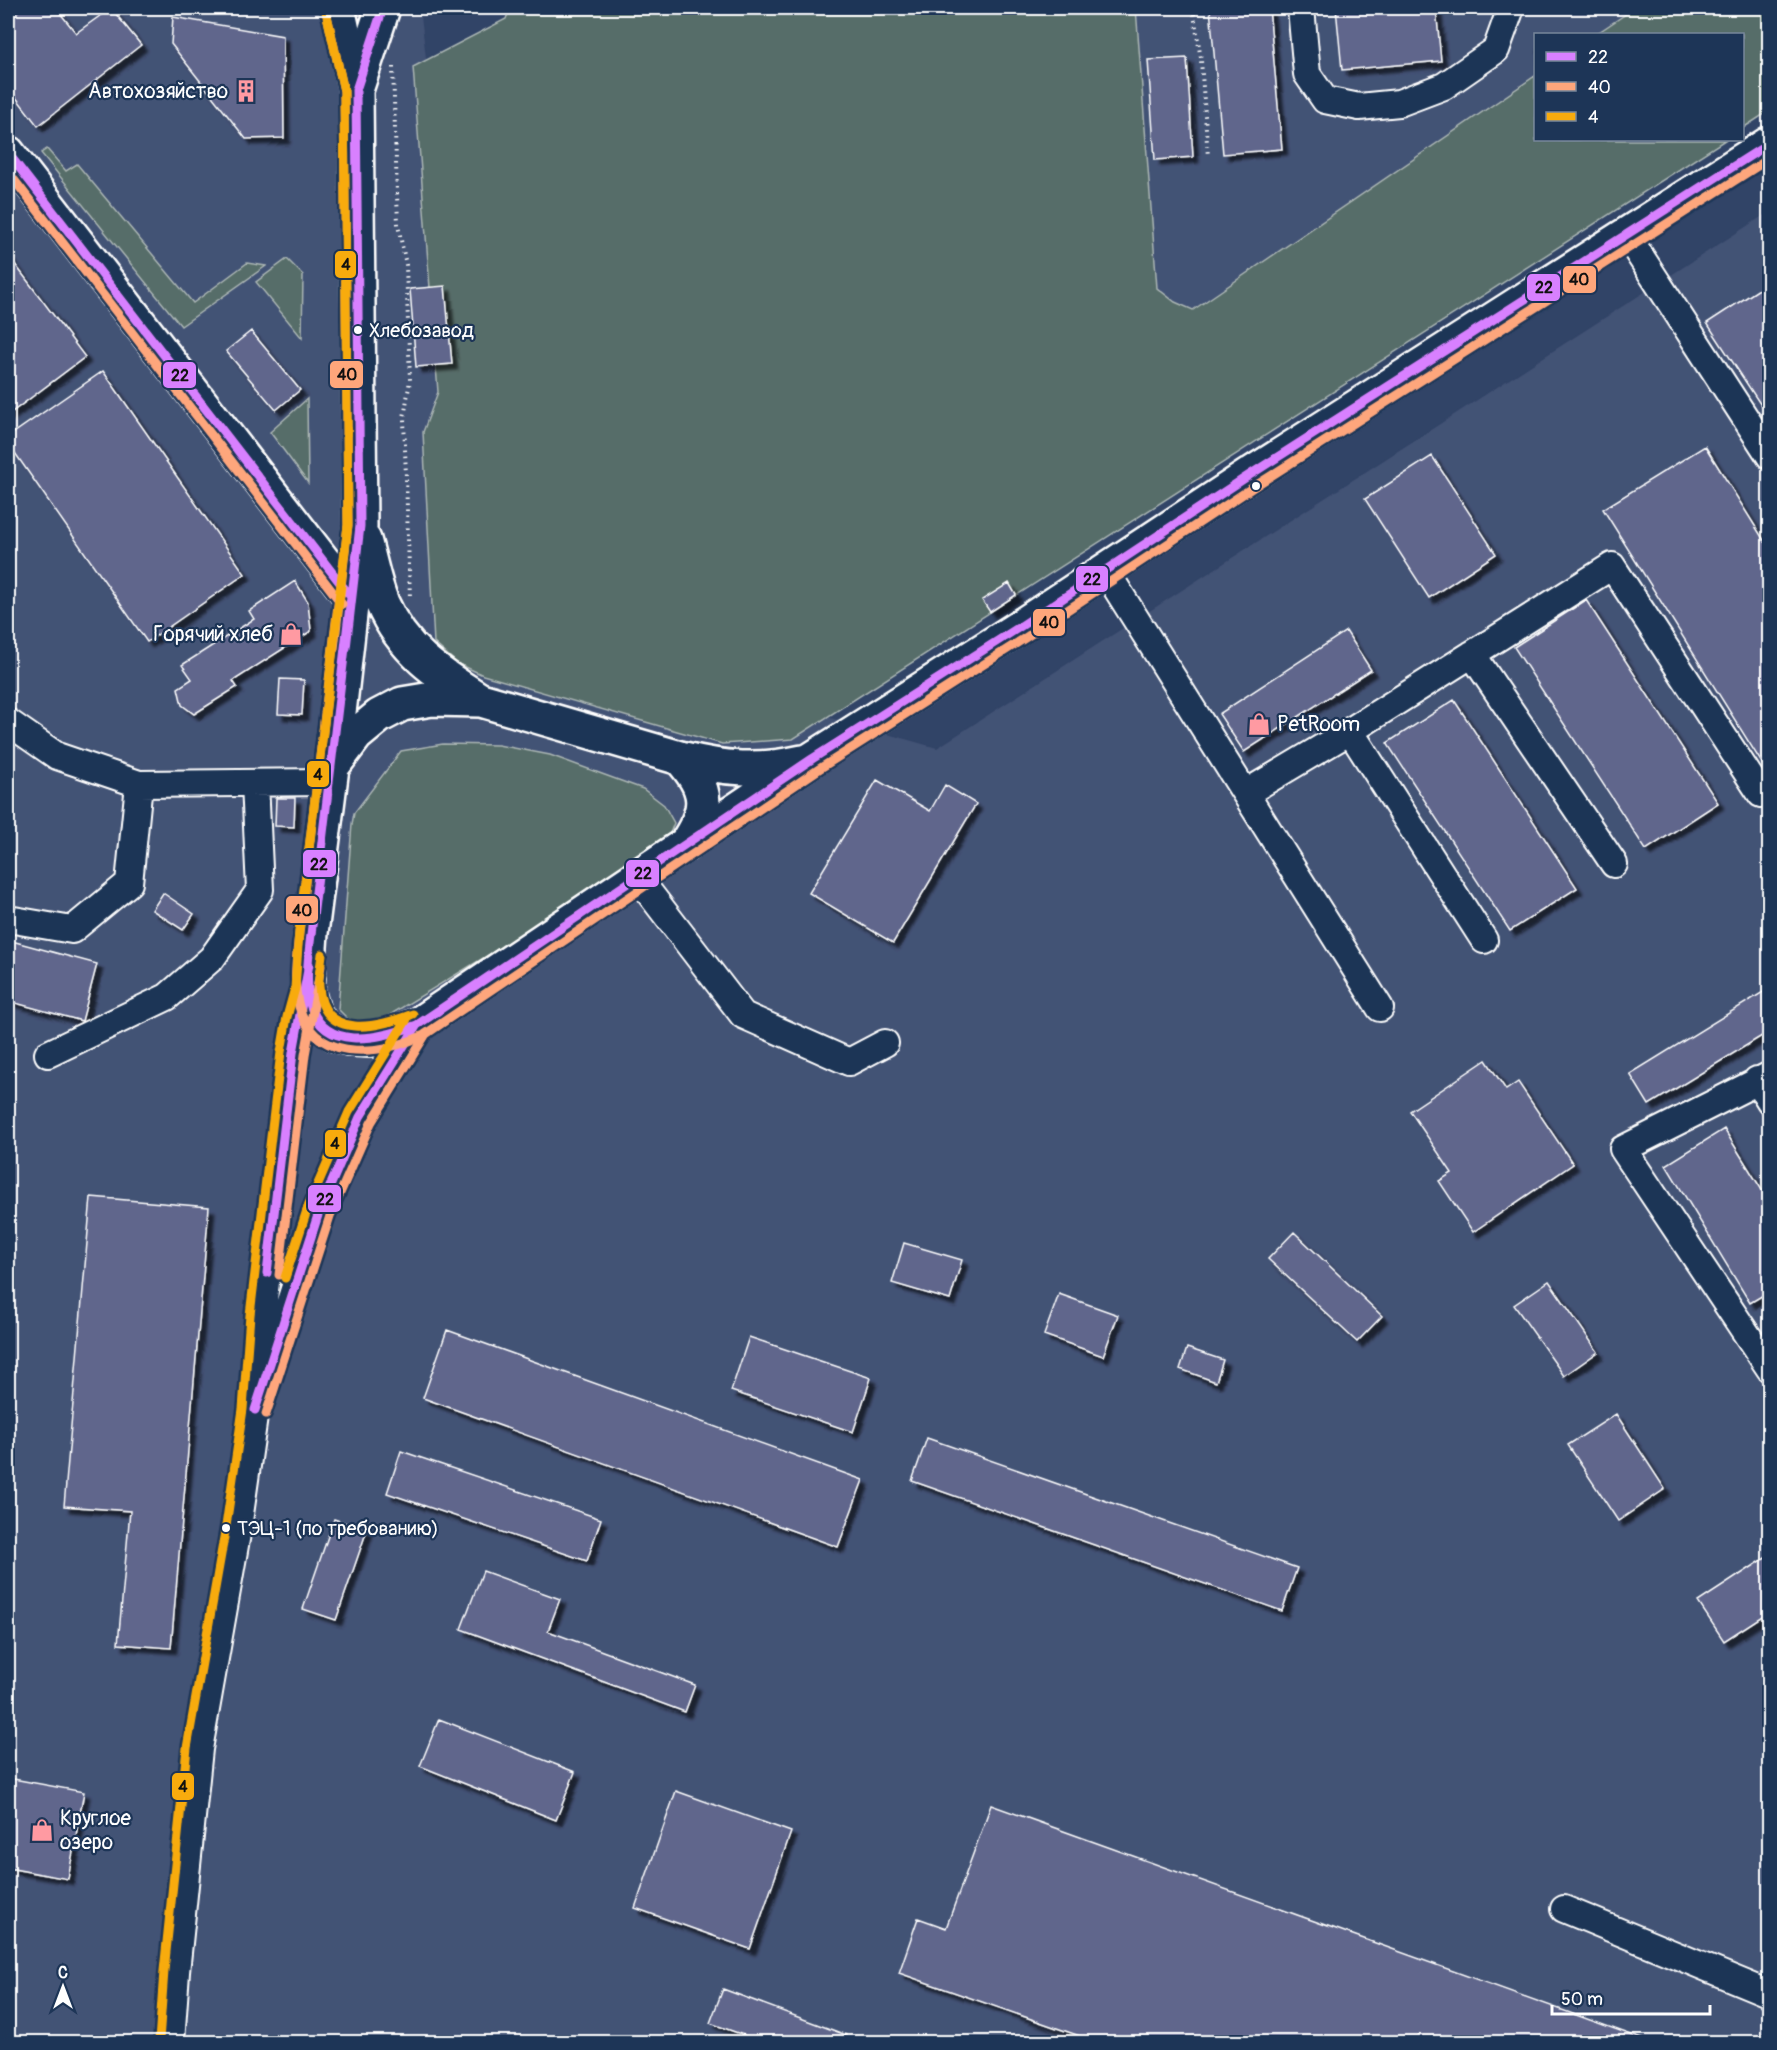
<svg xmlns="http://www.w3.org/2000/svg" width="1777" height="2050" viewBox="0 0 1777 2050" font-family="Pangolin,sans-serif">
<defs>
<filter id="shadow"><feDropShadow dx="5.5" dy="5.5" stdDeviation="1.5" flood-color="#0009"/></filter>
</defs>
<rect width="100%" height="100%" fill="#314467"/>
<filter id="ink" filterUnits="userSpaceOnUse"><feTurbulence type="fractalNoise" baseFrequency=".0167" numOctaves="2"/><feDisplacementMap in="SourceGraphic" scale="12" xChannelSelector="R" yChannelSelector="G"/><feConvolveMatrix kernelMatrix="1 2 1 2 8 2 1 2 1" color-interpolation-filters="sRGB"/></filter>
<g filter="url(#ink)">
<path fill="#435275" d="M8,8H366L421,16L493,623L937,748L1769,212V2042H8Z
M1119,8H1728L1685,34H1536L1535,130L1160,369Z"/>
<path fill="#576d69" stroke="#abb6b4" stroke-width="1.5" d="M510,8H1136L1157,288L1175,302L1193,310L1535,76L1536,140H1725L793,739L722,744L483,675L457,663L434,643L423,432L438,392L413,67L506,19Z
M1635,8H1769V111L1743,128L1742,34H1596Z
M47,149L66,171L77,164L193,303L247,263L266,266L181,326L41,153Z
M287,259L303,275L302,338L256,282Z
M307,399L308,483L270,432Z
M443,744L498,745L550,755L643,789L664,805L674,823L664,848L388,1016L367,1021L349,1020L338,1009L352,824L354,813L401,751Z"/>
<path fill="#60668c" stroke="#fff" stroke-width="1.5" filter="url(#shadow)" d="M22,8H56L76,33L111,8L141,45L38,126L8,87V19Z
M1210,8H1269L1282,149L1223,154Z
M1336,8H1436L1441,61L1342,70Z
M173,17L283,36L284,138L246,139L171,44Z
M1187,58L1193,157L1155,160L1148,60Z
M8,255L85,357L8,415Z
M1770,282V419L1707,323Z
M445,286L452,364L416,367L410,289Z
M251,331L300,390L276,410L226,351Z
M103,371L245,574L147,642L8,443V437Z
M1705,446L1770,550V776L1603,509Z
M1432,456L1496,554L1429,598L1365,499Z
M295,581L308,602L311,631L233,681L237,687L194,714L182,705L178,688L192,679L182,665L254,619L249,611Z
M1009,583L1016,595L990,612L982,600Z
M1586,600L1718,803L1646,850L1514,647Z
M1346,631L1371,670L1244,752L1219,714Z
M280,679L304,680L302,715L278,714Z
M1454,700L1577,888L1510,931L1387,743Z
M877,780L930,811L945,785L976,804L893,943L809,893Z
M276,798H295L294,827L275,826Z
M163,893L194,914L183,930L152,910Z
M8,940L97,964L82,1021L8,1001Z
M1768,989L1770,992V1031L1649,1105L1630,1074Z
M1486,1060L1506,1090L1518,1082L1573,1164L1473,1232L1439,1181L1452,1173L1410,1111Z
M1724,1129L1770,1203V1291L1750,1303L1666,1165Z
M91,1197L209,1207L171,1648L118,1644L130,1511L64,1506Z
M1294,1232L1382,1316L1357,1342L1268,1259Z
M904,1243L962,1260L950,1300L892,1283Z
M1549,1281L1598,1352L1564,1376L1514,1305Z
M1059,1294L1118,1315L1103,1356L1044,1335Z
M447,1330L863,1480L838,1547L423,1398Z
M749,1337L871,1378L853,1432L731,1391Z
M1187,1348L1223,1360L1216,1382L1180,1369Z
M1616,1414L1665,1489L1618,1521L1568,1445Z
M927,1438L1297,1568L1282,1611L912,1481Z
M401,1451L601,1519L587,1561L387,1493Z
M334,1519L367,1530L336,1620L303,1609Z
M1770,1555V1611L1724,1641L1698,1602Z
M483,1571L560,1599L548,1631L695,1685L685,1712L461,1629Z
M439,1719L575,1772L556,1820L420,1766Z
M8,1778L84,1792L68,1879L8,1868Z
M676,1791L791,1832L750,1949L635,1908Z
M991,1805L1651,2042H1097L899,1973L918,1918L946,1928Z
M723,1989L846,2035L843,2042H763L710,2023Z"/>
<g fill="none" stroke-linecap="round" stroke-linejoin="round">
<g stroke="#fff" stroke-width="30">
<path id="minor" d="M1301,8L1307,74L1325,100L1359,107L1399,103L1444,86L1496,50L1511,8
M1626,234L1770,456
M1105,570L1380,1008
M1472,654L1614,864
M8,722L57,756L139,784L329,782
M1350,731L1612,566L1761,794
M1246,793L1350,731L1484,940
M638,878L743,1015L849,1062L885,1043
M8,919L72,930L129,883L139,784
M48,1054L167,997L212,958L260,890L255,783
M1770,1075L1623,1149L1770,1369
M1757,1080L1770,1101
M267,1373L319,1212L360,1117L417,1025
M1564,1909L1770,1994
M171,2042L176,1972L199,1749L238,1528L255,1410L262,1316L293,1053L299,1019L307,990"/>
</g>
<g stroke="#fff" stroke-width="38">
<path id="major" d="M338,8L356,90L360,526L340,704L311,933L307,990L313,1011L322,1025L335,1034L352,1039L370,1040L392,1035L417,1025L812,759L1018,628L1248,476L1770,143
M356,90L383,8
M8,153L351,597
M364,540C370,560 374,583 382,603C403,651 437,673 480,700
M680,758C710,791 709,809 685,845
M332,767L356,735L379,716L402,704L432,699L481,700L680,758C724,769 757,772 802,762"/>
</g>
<path stroke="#fff" stroke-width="4" stroke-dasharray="1.5 4.5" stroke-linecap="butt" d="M1193,8L1201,60L1208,157
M393,67L398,225L406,265L410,380L404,418L410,598"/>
<use href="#minor" stroke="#1d3557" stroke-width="26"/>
<use href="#major" stroke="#1d3557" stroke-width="33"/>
<g stroke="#1d3557" stroke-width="14">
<path id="bus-1" d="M8,153L351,597
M351,597L310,943C308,961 306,980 309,999C320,1054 379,1039 417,1025L812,759L1018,628L1248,476L1770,143
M346,648L360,526L356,90L383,8
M267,1273L293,1053L309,964
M255,1410L319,1212L360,1117L417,1025L438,1011"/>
</g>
<g stroke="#1d3557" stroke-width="14">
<path id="bus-2" d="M326,11L344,91L348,525L334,649
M8,172L342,604
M339,596L298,942C296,965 292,992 302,1015C322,1064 385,1053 424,1035L819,769L1025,638L1255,486L1770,158
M279,1275L305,1055L321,966
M266,1414L330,1216L371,1123L426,1034L445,1021"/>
</g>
<g stroke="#1d3557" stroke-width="14">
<path id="bus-3" d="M322,954C321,965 318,976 319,987C323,1042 379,1027 413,1014
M285,1278L308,1207L349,1112L407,1019
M159,2041L164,1971L187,1748L226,1526L243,1409L250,1315L281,1052L287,1017L295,988L299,931L348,525L344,91L326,11"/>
</g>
<use href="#bus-1" stroke="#d880ff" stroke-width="9"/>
<use href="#bus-2" stroke="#fea67b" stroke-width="9"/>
<use href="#bus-3" stroke="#f8ab0d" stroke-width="9"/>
</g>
</g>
<defs>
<g id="building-bare" transform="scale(1.8)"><path d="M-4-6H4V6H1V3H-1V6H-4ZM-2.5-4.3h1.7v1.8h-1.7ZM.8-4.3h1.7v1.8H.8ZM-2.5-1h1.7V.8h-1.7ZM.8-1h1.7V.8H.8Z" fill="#ff9aa2" stroke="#1d3557" stroke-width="2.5" paint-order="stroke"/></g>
<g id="shop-bare" transform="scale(1.8)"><path d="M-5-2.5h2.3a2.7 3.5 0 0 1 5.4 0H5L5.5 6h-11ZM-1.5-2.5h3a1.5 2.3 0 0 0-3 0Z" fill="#ff9aa2" stroke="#1d3557" stroke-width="2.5" paint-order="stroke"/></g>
</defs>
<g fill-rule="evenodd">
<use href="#building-bare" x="246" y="91"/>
<use href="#shop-bare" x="291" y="634"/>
<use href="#shop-bare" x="1259" y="724"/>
<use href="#shop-bare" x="42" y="1830"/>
</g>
<g fill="#fff" stroke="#1d3557" stroke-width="2">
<circle cx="358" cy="330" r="5"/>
<circle cx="1256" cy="486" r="5"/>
<circle cx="226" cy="1528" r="5"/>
</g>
<g text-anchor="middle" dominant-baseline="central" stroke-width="4.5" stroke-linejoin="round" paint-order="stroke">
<g font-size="20" fill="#fff" stroke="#1d3557" text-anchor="start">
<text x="369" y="330">Хлебозавод</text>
<text x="237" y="1528">ТЭЦ-1 (по требованию)</text>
</g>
<g font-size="21" fill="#fff" stroke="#1d3557" text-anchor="end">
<text x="228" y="91">Автохозяйство</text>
<text x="273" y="634">Горячий хлеб</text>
<text x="1277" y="724" text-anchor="start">PetRoom</text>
<text x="60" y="1818" text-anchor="start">Круглое<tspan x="60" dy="24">озеро</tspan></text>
</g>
</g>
<g stroke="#1d3557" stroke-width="2">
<rect x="334" y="250" width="23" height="29" rx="6" fill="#f8ab0d"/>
<rect x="1562" y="265" width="35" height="29" rx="6" fill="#fea67b"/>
<rect x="1526" y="273" width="35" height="29" rx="6" fill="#d880ff"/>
<rect x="329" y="360" width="35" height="29" rx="6" fill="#fea67b"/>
<rect x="162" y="361" width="35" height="28" rx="6" fill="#d880ff"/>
<rect x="1075" y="565" width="34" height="28" rx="6" fill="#d880ff"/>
<rect x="1032" y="608" width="34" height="29" rx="6" fill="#fea67b"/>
<rect x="306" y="760" width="24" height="28" rx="6" fill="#f8ab0d"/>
<rect x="302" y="849" width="35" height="29" rx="6" fill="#d880ff"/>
<rect x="625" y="859" width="35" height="29" rx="6" fill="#d880ff"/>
<rect x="285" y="895" width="34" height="29" rx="6" fill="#fea67b"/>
<rect x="324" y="1129" width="23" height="29" rx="6" fill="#f8ab0d"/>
<rect x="307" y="1184" width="35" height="29" rx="6" fill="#d880ff"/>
<rect x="171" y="1772" width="24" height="29" rx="6" fill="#f8ab0d"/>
</g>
<g font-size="16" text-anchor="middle" font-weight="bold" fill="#111">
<text x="346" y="270">4</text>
<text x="1579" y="285">40</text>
<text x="1544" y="293">22</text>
<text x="347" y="380">40</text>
<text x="180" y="381">22</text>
<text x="1092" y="585">22</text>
<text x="1049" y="628">40</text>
<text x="318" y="780">4</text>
<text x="319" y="870">22</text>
<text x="643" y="879">22</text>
<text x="302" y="916">40</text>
<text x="335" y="1149">4</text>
<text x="325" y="1205">22</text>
<text x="183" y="1792">4</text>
</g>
<rect width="1777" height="2050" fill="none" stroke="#1d3557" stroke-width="30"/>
<rect x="15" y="15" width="1747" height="2020" fill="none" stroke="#fff" stroke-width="2" filter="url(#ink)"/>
<rect x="1534" y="33" width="210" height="108" fill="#1d3557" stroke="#77869a" stroke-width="1.5"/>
<rect x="1546" y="52" width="30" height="9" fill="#d880ff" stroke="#77869a" stroke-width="1.5"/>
<text x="1588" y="63" font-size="18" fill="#ffffff">22</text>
<rect x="1546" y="82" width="30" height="9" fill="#fea67b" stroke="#77869a" stroke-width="1.5"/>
<text x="1588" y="93" font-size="18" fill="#ffffff">40</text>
<rect x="1546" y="112" width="30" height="9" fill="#f8ab0d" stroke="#77869a" stroke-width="1.5"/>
<text x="1588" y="123" font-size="18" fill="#ffffff">4</text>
<g transform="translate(63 1987)" stroke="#1d3557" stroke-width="4.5" paint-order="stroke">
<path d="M0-4.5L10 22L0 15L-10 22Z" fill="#ffffff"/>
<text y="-9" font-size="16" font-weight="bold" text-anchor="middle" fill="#ffffff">С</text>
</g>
<path d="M1552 2005v9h158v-9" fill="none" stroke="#ffffff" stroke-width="3"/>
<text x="1561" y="2005" font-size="18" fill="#ffffff" stroke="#1d3557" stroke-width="4.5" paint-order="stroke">50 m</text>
</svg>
